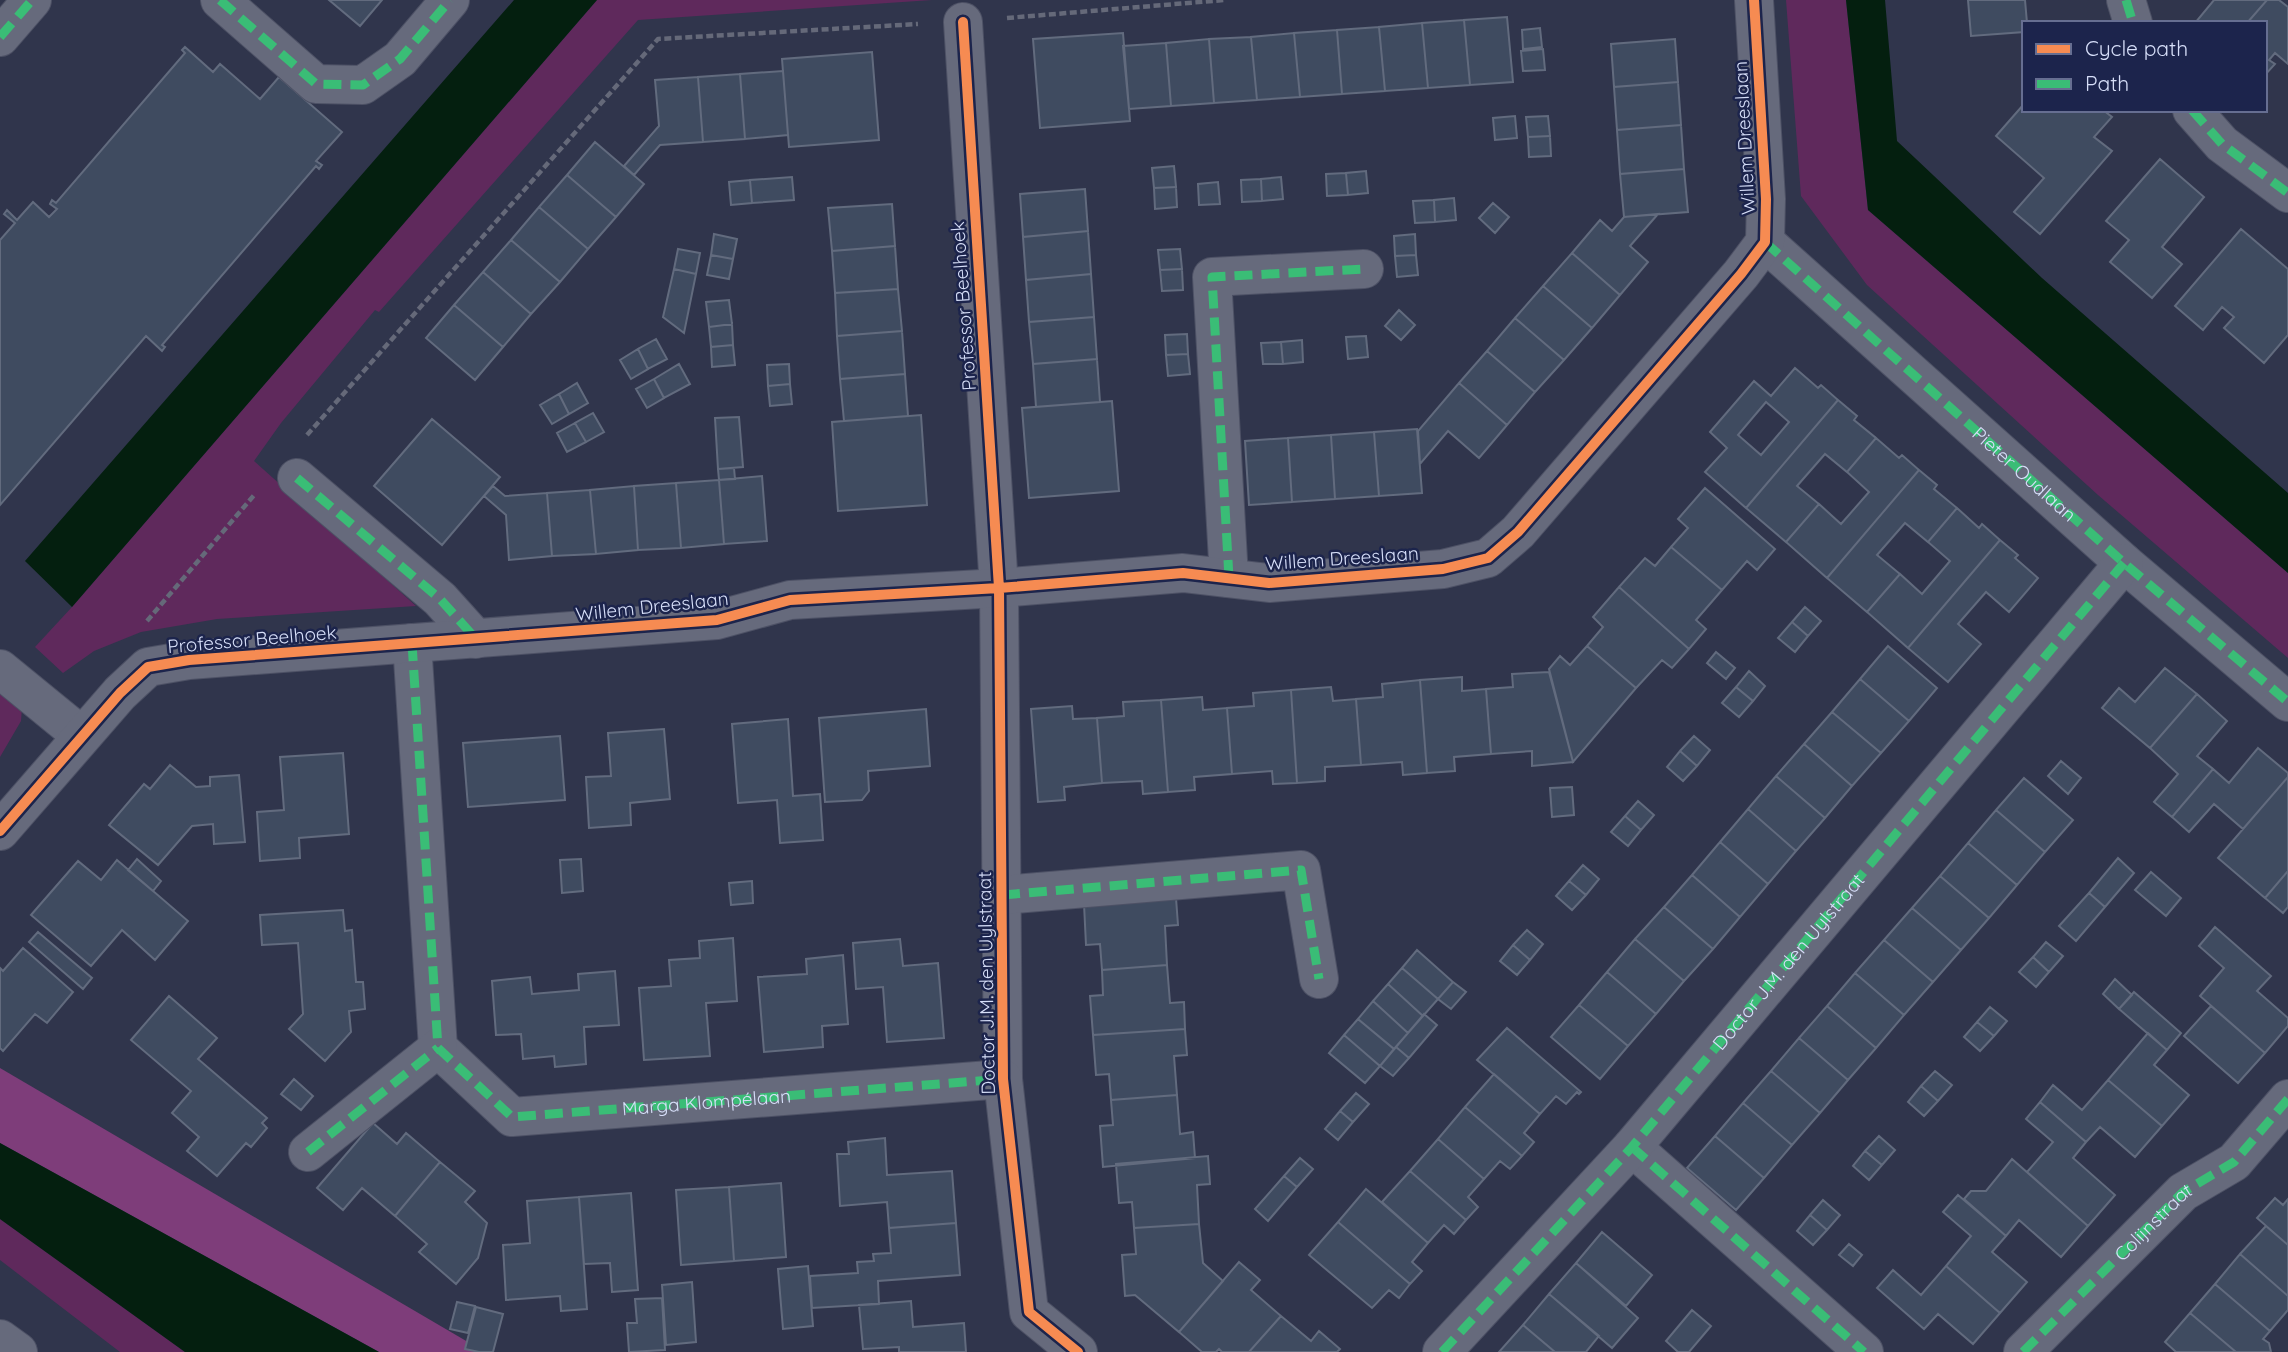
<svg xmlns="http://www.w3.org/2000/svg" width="2288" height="1352" viewBox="0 0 2288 1352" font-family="Quicksand,sans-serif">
<rect width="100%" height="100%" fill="#30354c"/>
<path fill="#5f295c" d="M597,0H932L638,20L379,312L375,310L281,423L254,461L416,606L217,619L141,632L94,651L63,673L35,647L72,607Z
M1786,0H1846L1868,210L2288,573V658L2098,495L1867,285L1801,196Z
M0,688L22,707L21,721L0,757Z
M0,1219L185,1352H120L0,1260Z"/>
<path fill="#7e3d7a" d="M0,1068L485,1352H379L0,1143Z"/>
<path fill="#041f0f" d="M514,0H597L72,607L25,561Z
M1846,0H1885L1897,141L2042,278L2288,493V573L1868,210Z
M0,1143L379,1352H185L0,1219Z"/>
<path fill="#3f4b60" stroke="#626b7e" stroke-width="2" fill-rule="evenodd" d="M329,0H382L360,26Z
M1968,0H2025L2027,23H2024V32L1971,36Z
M2214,0H2267L2247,23H2195Z
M2267,0H2279L2288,7V64L2275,53L2269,60L2275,64L2265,75V23H2247Z
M1507,17L1513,82L1470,85L1464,20Z
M1464,20L1470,85L1428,88L1422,23Z
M1422,23L1428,88L1385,91L1379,27Z
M1379,27L1385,91L1342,94L1337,30Z
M1540,28L1542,47L1523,49L1522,30Z
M1337,30L1342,94L1300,97L1294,33Z
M1123,33L1130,121L1040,128L1033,39Z
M1294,33L1300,97L1257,100L1251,37Z
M1251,37L1257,100L1214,103L1209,39Z
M1209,39L1214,103L1171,106L1166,43Z
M1675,39L1678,82L1614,87L1611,44Z
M1166,43L1171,106L1129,109L1123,46Z
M185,47L213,72L220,64L260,99L279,77L342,132L316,161L322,165L319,169L316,166L162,345L165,347L162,351L146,336L0,505V240L15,223L4,214L7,210L17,220L33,202L49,217L57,209L50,204L52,200L56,203L185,53L182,50Z
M1543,49L1545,70L1523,71L1521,51Z
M872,52L879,140L789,147L782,59Z
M783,71L788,135L745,139L740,74Z
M740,74L745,139L703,142L698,77Z
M698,77L703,142L660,145L634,175L624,166L659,126L655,80Z
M1678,82L1681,125L1617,130L1614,87Z
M2024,104V110H2103L2112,117L2094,137L2112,151L2040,234L2014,212L2044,178L1996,136Z
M1515,116L1517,138L1495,140L1493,118Z
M1548,116L1550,136L1528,137L1526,117Z
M1681,125L1684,169L1620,174L1617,130Z
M1550,136L1551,156L1529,157L1528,137Z
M595,142L644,184L616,217L567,175Z
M2160,159L2204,197L2162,247L2182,264L2152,298L2110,262L2129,240L2106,221Z
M1174,166L1176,187L1154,188L1152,168Z
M1684,169L1688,212L1624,217L1620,174Z
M1366,171L1368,193L1348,195L1346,173Z
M1346,173L1348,195L1327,196L1326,174Z
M567,175L616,217L588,249L539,207Z
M792,177L794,200L752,203L750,180Z
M1281,177L1283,199L1262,201L1261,179Z
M1261,179L1262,201L1242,202L1241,180Z
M750,180L752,203L731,205L729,182Z
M1218,182L1220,204L1199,205L1198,184Z
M1176,187L1177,207L1155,209L1154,188Z
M1085,189L1088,231L1023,237L1020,194Z
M1454,198L1456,220L1435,222L1434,200Z
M1434,200L1435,222L1415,223L1413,201Z
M1493,203L1509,217L1495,233L1479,218Z
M892,204L895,246L832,251L828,208Z
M539,207L588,249L560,282L511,240Z
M1658,214L1630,246L1648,262L1620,295L1572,253L1600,220L1612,231L1624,217Z
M2241,229L2288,269V335L2264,363L2224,328L2234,317L2222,307L2203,330L2175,306Z
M1088,231L1091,274L1026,280L1023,237Z
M714,234L737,239L733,259L711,255Z
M1415,234L1416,255L1395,256L1394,236Z
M511,240L560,282L531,314L483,272Z
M895,246L898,289L835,293L832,251Z
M678,249L700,253L696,274L674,269Z
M1180,249L1182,269L1160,270L1158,250Z
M1572,253L1620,295L1592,328L1543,286Z
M711,255L733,259L729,279L707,275Z
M1416,255L1418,275L1397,277L1395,256Z
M674,269L696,274L684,333L663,317Z
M1182,269L1183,290L1162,291L1160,270Z
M483,272L531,314L503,347L454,305Z
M1091,274L1094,317L1029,322L1026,280Z
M1543,286L1592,328L1564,360L1515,318Z
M898,289L902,331L837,336L835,293Z
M729,300L732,324L709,327L706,302Z
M454,305L503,347L475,380L426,338Z
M1399,310L1415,325L1401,340L1385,326Z
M1094,317L1097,359L1033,364L1029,322Z
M1515,318L1564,360L1535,392L1487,351Z
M732,324L733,345L711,347L709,327Z
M902,331L905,374L840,379L837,336Z
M1187,334L1188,354L1166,355L1165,335Z
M1366,336L1368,357L1348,359L1346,337Z
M656,339L667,359L648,369L638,349Z
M1302,340L1303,362L1283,364L1281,342Z
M1281,342L1283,364H1263L1261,343Z
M733,345L735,365L712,367L711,347Z
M638,349L648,369L631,379L620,360Z
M1487,351L1535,392L1507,425L1459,383Z
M1188,354L1190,374L1168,376L1166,355Z
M1097,359L1100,402L1036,407L1033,364Z
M679,364L690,384L664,398L654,379Z
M789,364L790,384L768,386L767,365Z
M1795,368L1818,388L1821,385L1838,400L1746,508L1705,472L1727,448L1710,432L1754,381L1771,396ZM1766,402L1789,422L1761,455L1738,435Z
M905,374L908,416L844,421L840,379Z
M654,379L664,398L647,408L636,389Z
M577,383L588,403L569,414L559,394Z
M1459,383L1507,425L1479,458L1448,431L1420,464L1418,431Z
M790,384L792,404L770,406L768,386Z
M559,394L569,414L552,424L540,405Z
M1838,400L1857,416L1854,420L1876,438L1847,472L1825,454L1797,486L1819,504L1786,542L1746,508Z
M1112,401L1119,491L1029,498L1022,408Z
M593,413L604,432L586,442L575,423Z
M921,415L927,505L838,511L832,422Z
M739,417L743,467L718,469L715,418Z
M432,419L500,477L442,545L374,486Z
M575,423L586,442L567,452L557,433Z
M1417,429L1422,493L1379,496L1374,432Z
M1374,432L1379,496L1335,499L1331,435Z
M1331,435L1335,499L1292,502L1288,438Z
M1288,438L1292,502L1249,505L1245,441Z
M1876,438L1899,458L1902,455L1919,470L1827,578L1786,542L1819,504L1841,524L1869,492L1847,472Z
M734,468L735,479L719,480L718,469Z
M1919,470L1937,485L1934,489L1957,508L1928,542L1905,523L1877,555L1900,574L1867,612L1827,578Z
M762,476L767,541L724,544L719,480Z
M719,480L724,544L681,548L676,483Z
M676,483L681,548L638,550L634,486Z
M493,486L505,496L547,493L552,556L509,560L506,515L484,496Z
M634,486L638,550L596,554L590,490Z
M1705,488L1775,549L1757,570L1747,561L1722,590L1671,547L1688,528L1678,519Z
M590,490L596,554L552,556L547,493Z
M1957,508L1979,528L1982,524L2000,540L1908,648L1867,612L1900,574L1922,594L1950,561L1928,542Z
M2000,540L2018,555L2015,558L2038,578L2009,612L1986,592L1958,624L1981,644L1948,682L1908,648Z
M1671,547L1722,590L1696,620L1706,629L1689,649L1619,587L1645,558L1655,566Z
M1619,587L1689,649L1672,668L1662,660L1636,688L1587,646L1603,627L1593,617Z
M1805,607L1821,621L1808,636L1792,622Z
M1792,622L1808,636L1795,652L1778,638Z
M1587,646L1636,688L1573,762L1549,669L1560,656L1570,665Z
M1888,646L1937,688L1909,721L1860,679Z
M1716,652L1735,668L1726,679L1707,663Z
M2165,668L2197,694L2150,748L2102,708L2119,688L2135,702Z
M1749,671L1765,686L1753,701L1736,687Z
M1549,672L1573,762L1532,766V751L1491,754L1486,689L1513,687L1512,674Z
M1462,677V691L1486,689L1491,754L1454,757L1455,771L1427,773L1420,680Z
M1860,679L1909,721L1881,753L1832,712Z
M1420,680L1427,773L1403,775L1402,762L1361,765L1356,699L1383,697L1382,684Z
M1331,687L1333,701L1356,699L1361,765L1325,767V781L1297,783L1291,690Z
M1736,687L1753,701L1739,717L1722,703Z
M1291,690L1297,783L1273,784L1272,771L1232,774L1227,708L1254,706L1253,693Z
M2197,694L2227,721L2197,756L2213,769L2172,817L2154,802L2178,774L2150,748Z
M1202,697L1203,710L1227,708L1232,774L1194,777L1195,790L1168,792L1161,700Z
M1161,700L1168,792L1143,794L1142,781L1102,783L1097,718L1124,716L1123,702Z
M1072,706L1073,719L1097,718L1102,783L1064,787L1065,800L1038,802L1031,709Z
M926,709L930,766L868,771L869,791L862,800L825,802L819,718Z
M1832,712L1881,753L1852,786L1804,744Z
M788,719L793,796L820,794L823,840L780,843L777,800L738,803L732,724Z
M664,729L670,799L630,803L631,825L589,828L586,777L611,776L608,733Z
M560,736L565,800L468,807L463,743Z
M1694,736L1710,750L1697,766L1680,751Z
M1804,744L1852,786L1825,818L1776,776Z
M2258,748L2288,773V777L2243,829L2214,804L2189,832L2172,817L2213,769L2229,783Z
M1680,751L1697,766L1683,781L1667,767Z
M343,753L349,834L299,838L300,858L260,861L257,812L284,810L280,757Z
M2061,761L2081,778L2068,794L2048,776Z
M170,765L196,787L210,786V777L239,775L245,842L214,844L213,824L192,826L158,865L109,825L144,784L150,789Z
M1776,776L1825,818L1796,851L1748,809Z
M2288,777V871L2265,898L2218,858Z
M2024,778L2073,820L2045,852L1996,810Z
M1572,787L1574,815L1552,817L1550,788Z
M1638,801L1654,815L1641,830L1625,816Z
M1748,809L1796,851L1768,884L1720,842Z
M1996,810L2045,852L2017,885L1968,843Z
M1625,816L1641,830L1628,846L1611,832Z
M1720,842L1768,884L1740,917L1692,875Z
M1968,843L2017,885L1989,918L1940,876Z
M2118,858L2134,873L2105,907L2089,893Z
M137,859L161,881L153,891L128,870Z
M581,859L583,891L562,893L560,860Z
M117,860L188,921L155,960L122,930L91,966L31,915L78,861L101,880Z
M1583,865L1599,879L1586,895L1569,881Z
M2288,871V907L2283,913L2265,898Z
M2151,872L2181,898L2166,916L2135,890Z
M1692,875L1740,917L1713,949L1664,907Z
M1940,876L1989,918L1961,950L1912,908Z
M752,881L753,903L731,905L729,883Z
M1569,881L1586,895L1572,910L1556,896Z
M2089,893L2105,907L2076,941L2059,926Z
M1176,898L1178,925L1165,926L1167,965L1102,970L1100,944L1086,945L1084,904Z
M1664,907L1713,949L1684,981L1635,939Z
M1912,908L1961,950L1933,982L1884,940Z
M343,910L345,931L352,930L356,982H363L365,1009L349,1011L351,1032L325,1061L289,1029L303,1014L298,943L262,945L260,915Z
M2215,927L2271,976L2257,991L2288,1018V1026L2265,1053L2200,996L2224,968L2199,946Z
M1527,930L1543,944L1530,960L1513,945Z
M38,932L92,978L83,989L29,942Z
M733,938L737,1001L706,1003L710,1056L644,1060L639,988L671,986L669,960L700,958L699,941Z
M900,939L903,966L938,963L944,1038L887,1042L883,987L856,989L853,943Z
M1635,939L1684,981L1656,1014L1607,972Z
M1884,940L1933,982L1904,1015L1855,973Z
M2046,942L2063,956L2049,972L2033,957Z
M1513,945L1530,960L1517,975L1500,961Z
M23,948L73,992L47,1023L35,1014L3,1051L0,1048V968L3,971Z
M1417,950L1453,982L1438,999L1402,968Z
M843,955L848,1024L822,1026L823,1047L764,1052L758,977L807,974L806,959Z
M2033,957L2049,972L2036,987L2019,972Z
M1167,965L1170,1003L1184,1002L1185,1029L1093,1035L1090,996L1103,995L1102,970Z
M1402,968L1438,999L1423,1016L1388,984Z
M615,971L619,1025L584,1027L586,1064L555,1067L554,1056L523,1059L521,1034L496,1035L492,981L530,977L532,994L579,990L578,974Z
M1607,972L1656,1014L1628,1046L1579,1005Z
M1855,973L1904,1015L1876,1048L1827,1006Z
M2115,979L2132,995L2119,1009L2103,994Z
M1453,982L1466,992L1451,1009L1438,999Z
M1388,984L1423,1016L1408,1033L1373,1001Z
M2134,992L2181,1033L2167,1050L2119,1009Z
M169,996L217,1038L198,1059L267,1118L262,1123L267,1128L251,1147L246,1143L217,1176L187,1151L199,1137L172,1113L191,1091L131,1040Z
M1373,1001L1408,1033L1394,1049L1358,1019Z
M1579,1005L1628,1046L1600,1079L1551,1037Z
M1827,1006L1876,1048L1848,1080L1799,1038Z
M2211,1006L2265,1053L2238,1083L2184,1036Z
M1990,1007L2007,1021L1994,1036L1977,1022Z
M1424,1014L1437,1025L1409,1058L1396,1047Z
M1358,1019L1394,1049L1380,1066L1344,1035Z
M1977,1022L1994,1036L1980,1051L1964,1037Z
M1507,1028L1581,1092L1579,1094L1577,1092L1566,1104L1556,1096L1540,1114L1477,1060Z
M1185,1029L1187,1055L1174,1056L1177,1095L1111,1100L1109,1074L1096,1075L1093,1035Z
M2148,1033L2167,1050L2154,1065L2189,1095L2162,1126L2108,1080Z
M1344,1035L1380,1066L1365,1083L1329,1053Z
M1799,1038L1848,1080L1820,1113L1771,1071Z
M1396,1047L1409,1058L1393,1076L1380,1066Z
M1771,1071L1820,1113L1792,1145L1743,1103Z
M1935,1071L1952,1085L1938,1101L1921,1086Z
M1494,1074L1540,1114L1524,1133L1534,1142L1522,1156L1465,1107Z
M294,1079L313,1096L301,1110L281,1094Z
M2108,1080L2162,1126L2135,1157L2100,1127L2086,1142L2040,1102L2053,1085L2082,1110Z
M1921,1086L1938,1101L1924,1116L1908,1102Z
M1356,1093L1369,1104L1353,1122L1340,1111Z
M1177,1095L1180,1134L1193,1132L1195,1158L1103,1167L1100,1126L1113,1125L1111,1100Z
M2040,1102L2086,1142L2073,1158L2115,1195L2088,1226L2027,1172L2053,1142L2026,1119Z
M1743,1103L1792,1145L1764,1178L1715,1136Z
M1465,1107L1522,1156L1510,1169L1500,1161L1484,1179L1438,1139Z
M1340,1111L1353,1122L1338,1140L1325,1129Z
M373,1123L397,1144L406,1133L440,1162L395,1216L362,1188L343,1210L317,1188Z
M1715,1136L1764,1178L1736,1210L1687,1168Z
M1879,1136L1895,1150L1882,1165L1865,1151Z
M885,1138L887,1175L952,1171L956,1223L889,1228L887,1202L840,1206L837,1154H849L848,1142Z
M1438,1139L1484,1179L1468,1197L1478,1207L1466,1220L1410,1171Z
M1865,1151L1882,1165L1869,1180L1853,1166Z
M1208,1156L1210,1184L1197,1185L1199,1224L1134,1228L1132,1202L1119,1203L1116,1164Z
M1300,1158L1313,1169L1297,1187L1284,1176Z
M2012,1159L2088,1226L2061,1257L2019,1220L2006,1236L1964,1199L1971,1191H1986Z
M440,1162L475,1191L465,1202L487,1223L478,1258L456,1284L419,1252L427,1244L395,1216Z
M1410,1171L1466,1220L1454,1234L1444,1225L1428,1243L1382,1202Z
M1284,1176L1297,1187L1268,1221L1255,1209Z
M781,1183L786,1257L734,1261L729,1187Z
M729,1187L734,1261L681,1265L676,1190Z
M1366,1189L1428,1243L1412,1262L1422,1271L1410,1284L1338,1222Z
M631,1193L638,1290L612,1292L610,1263L584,1264L579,1197Z
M1958,1195L2006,1236L1992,1252L2027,1282L2000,1313L1946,1266L1971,1236L1943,1212Z
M579,1197L587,1309L561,1311L560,1296L506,1300L503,1245L530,1243L527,1201Z
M2275,1198L2283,1205L2288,1199V1245L2257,1218Z
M1823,1200L1840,1215L1827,1230L1810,1215Z
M1810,1215L1827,1230L1813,1245L1797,1231Z
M1338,1222L1410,1284L1399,1298L1389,1290L1372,1308L1309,1255Z
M956,1223L960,1275L878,1281L879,1304L812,1308L810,1276L858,1273L857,1262L874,1261L873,1254L891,1253L889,1228Z
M1199,1224L1203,1263L1223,1281L1179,1332L1135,1295L1125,1296L1122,1255L1136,1254L1134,1228Z
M2266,1226L2288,1245V1296L2240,1254Z
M1602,1232L1652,1275L1626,1306L1576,1263Z
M1849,1244L1862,1255L1853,1266L1839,1255Z
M2240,1254L2288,1296V1310L2270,1331L2215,1284Z
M1239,1262L1260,1280L1251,1290L1281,1316L1249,1352H1222L1219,1349L1216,1352H1202L1179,1332Z
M1576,1263L1638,1318L1612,1348L1549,1294Z
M808,1266L813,1326L783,1329L778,1269Z
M1946,1266L2000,1313L1973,1344L1938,1314L1924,1329L1877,1288L1893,1270L1921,1295Z
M692,1282L696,1342L666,1345L662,1285Z
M2215,1284L2270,1331L2263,1339L2269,1343L2271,1352H2236L2190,1313Z
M1549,1294L1599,1336L1586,1352H1555L1523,1325Z
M662,1298L665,1350L629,1352L627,1323H637L635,1299Z
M911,1301L913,1327L964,1323L966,1352H899V1347L863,1349L859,1305Z
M457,1302L475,1306L468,1333L450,1329Z
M476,1307L503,1314L493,1352H479L465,1349Z
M1692,1310L1711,1326L1689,1352H1678L1666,1341Z
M2190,1313L2236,1352H2176L2165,1342Z
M1281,1316L1311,1341L1319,1331L1340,1349L1337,1352H1249Z
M1523,1325L1555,1352H1499Z"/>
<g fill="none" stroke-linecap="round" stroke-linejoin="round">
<g stroke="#4d5165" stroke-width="40">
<g id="street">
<path d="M220,0L316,84L363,85L400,59L450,0"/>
<path d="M2126,0L2133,23"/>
<path d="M963,22L999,588L1003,1079L1029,1312L1078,1352"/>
<path d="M0,37L32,0"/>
<path d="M2192,110L2222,144L2288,193"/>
<path d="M1765,242L2124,563L2288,702"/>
<path d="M297,478L440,599L476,639"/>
<path d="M1229,578L1212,277L1364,269"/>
<path d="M412,643L438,1048L512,1117L1003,1079"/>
<path d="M0,669L82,736"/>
<path d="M0,831L120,693L148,667L189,660L717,620L790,600L999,588L1183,573L1269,583L1443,569L1488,558L1518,532L1741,274L1765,242L1766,199L1754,0"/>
<path d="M1002,895L1301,870L1319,979"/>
<path d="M1632,1147L1864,1352"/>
<path d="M308,1152L438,1048"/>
<path id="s1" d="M1442,1352L1632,1147L2124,563"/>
<path id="s2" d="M2023,1352L2183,1192L2234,1162L2288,1099"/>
</g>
</g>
<g stroke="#4d5165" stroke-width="40">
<path id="secondary" d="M0,1339L18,1352"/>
</g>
<path stroke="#656979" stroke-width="4.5" stroke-dasharray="7 3.5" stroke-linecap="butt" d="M1007,18L1224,0
M307,435L658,39L918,24
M147,621L255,494"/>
<use href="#street" stroke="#666a7c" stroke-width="38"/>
<use href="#secondary" stroke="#666a7c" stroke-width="38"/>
<g stroke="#3abd76" stroke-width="9" stroke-dasharray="18 9" stroke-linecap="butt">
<path d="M220,0L316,84L363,85L400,59L450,0"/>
<path d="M2126,0L2133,23"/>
<path d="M0,37L32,0"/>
<path d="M2192,110L2222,144L2288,193"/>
<path id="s3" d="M1765,242L2124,563L2288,702"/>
<path d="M297,478L440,599L476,639"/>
<path d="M1229,578L1212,277L1364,269"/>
<path id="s4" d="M412,643L438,1048L512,1117L1003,1079"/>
<path d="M1002,895L1301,870L1319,979"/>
<path d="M1632,1147L1864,1352"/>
<path d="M308,1152L438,1048"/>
<path d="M1442,1352L1632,1147L2124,563"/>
<path d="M2023,1352L2183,1192L2234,1162L2288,1099"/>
</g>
<g stroke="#1c244c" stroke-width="15">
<path id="cycleway" d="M963,22L999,588L1003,1079L1029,1312L1078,1352
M0,831L120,693L148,667L189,660L717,620L790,600L999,588L1183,573L1269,583L1443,569L1488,558L1518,532L1741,274L1765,242L1766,199L1754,0"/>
</g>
<use href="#cycleway" stroke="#f68b52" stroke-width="10"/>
</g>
<g text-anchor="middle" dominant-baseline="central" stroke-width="5" stroke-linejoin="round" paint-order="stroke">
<g font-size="19" fill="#d6def8" stroke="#1c244c">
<text transform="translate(1744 138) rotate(-93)">Willem Dreeslaan</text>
<text transform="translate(963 306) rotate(-94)">Professor Beelhoek</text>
<text stroke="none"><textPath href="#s3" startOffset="348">Pieter Oudlaan</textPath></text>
<text transform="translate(1342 558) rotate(-4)">Willem Dreeslaan</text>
<text transform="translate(652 606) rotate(-6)">Willem Dreeslaan</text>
<text transform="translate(252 639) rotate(-5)">Professor Beelhoek</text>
<text stroke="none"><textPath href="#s1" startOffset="522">Doctor J.M. den Uylstraat</textPath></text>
<text transform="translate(986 983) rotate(-91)">Doctor J.M. den Uylstraat</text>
<text stroke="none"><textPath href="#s4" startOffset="702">Marga Klompélaan</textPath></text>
<text stroke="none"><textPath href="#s2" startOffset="184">Colijnstraat</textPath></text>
</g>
</g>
<rect x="2022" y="21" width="245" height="91" fill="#1c244c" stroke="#666e91" stroke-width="2"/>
<rect x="2036" y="44" width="35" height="10" fill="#f68b52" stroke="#666e91" stroke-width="2"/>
<text x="2085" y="56" font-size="21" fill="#d6def8">Cycle path</text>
<rect x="2036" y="79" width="35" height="10" fill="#3abd76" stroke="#666e91" stroke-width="2"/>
<text x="2085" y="91" font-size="21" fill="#d6def8">Path</text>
</svg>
